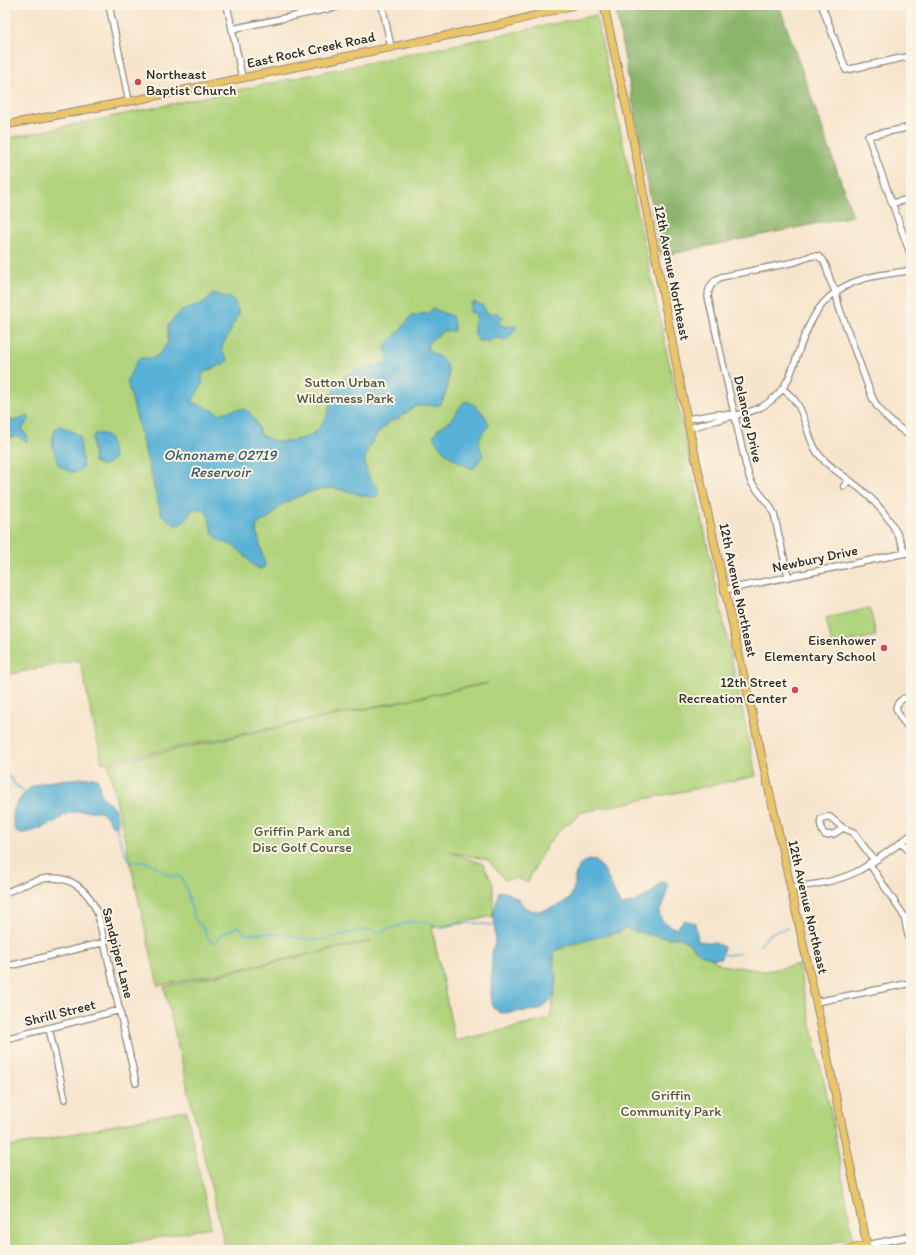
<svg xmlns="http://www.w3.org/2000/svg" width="916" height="1255" viewBox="0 0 916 1255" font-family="Itim,sans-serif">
<rect width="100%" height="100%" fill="#fcf5e5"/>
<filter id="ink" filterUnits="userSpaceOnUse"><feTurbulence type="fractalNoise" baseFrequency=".025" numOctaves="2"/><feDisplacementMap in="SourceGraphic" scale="8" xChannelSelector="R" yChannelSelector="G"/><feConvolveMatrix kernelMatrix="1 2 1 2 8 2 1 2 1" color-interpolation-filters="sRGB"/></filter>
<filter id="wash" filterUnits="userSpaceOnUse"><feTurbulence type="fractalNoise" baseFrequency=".012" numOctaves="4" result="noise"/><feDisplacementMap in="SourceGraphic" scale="16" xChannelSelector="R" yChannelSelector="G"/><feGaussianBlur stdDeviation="0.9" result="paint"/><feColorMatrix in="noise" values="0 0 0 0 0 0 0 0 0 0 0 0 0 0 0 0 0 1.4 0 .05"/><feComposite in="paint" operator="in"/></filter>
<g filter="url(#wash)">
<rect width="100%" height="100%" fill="#f7e4cc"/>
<path fill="#b0d37c" stroke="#6e7f54" d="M596,15L756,776L578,813L579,816C550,834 541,853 528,882L514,878L505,880L488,860L449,852L483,864L493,884V916L432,928L455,1041L550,1019L554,994V951L625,928L669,938H681L721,965L765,971L798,965L832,1118L853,1238L797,1250H226L164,987L371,941L158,986L108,764L488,683L102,763L80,660L5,675V289H7L5,281V139Z
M870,608L876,636L832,645L826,618Z
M186,1110L211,1227L97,1250H5V1148Z"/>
<path fill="#8cb56c" stroke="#5c704c" d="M643,5H779L853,216L661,256L616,11Z"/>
<path fill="#59b1d6" stroke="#426e80" d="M214,293L230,298L234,300L239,314L232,325L231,331L222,346V352L228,360C223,367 212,367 205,372C200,376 203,379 202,384C200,390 195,396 192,401L199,405L204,406L220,414C246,405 252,407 260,434C275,443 277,443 295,440C308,438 317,433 324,421C326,418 328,415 328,413C330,407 329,400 331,394C334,389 339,380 344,377C356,366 382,369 389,359L385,347L390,340L401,330L410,317L414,315L429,313L433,308L443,313L452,316L454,324V331H443C438,337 431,338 427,345L428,350C433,353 440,357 444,361C453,372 447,394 440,405L416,406L398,419L391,421L377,434L368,449L365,458L366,470L369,478L377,486L379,492L377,497C362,498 347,489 332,488C321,487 291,498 282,505C277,509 273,514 269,518C264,521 259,522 256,527L265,566L263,568L260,569C248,564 245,553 235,547C229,543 221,543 216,537C207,529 214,506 193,509C188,517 185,524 176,525L161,514L127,380L139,358H153L160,354L168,342V326L174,318L180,312L198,305L208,300Z
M473,302C479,304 484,304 485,311L492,315L495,312L504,317L498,323C503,327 508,327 515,326L516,330L506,340C498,338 494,337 488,342L483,340L479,342C473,332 472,328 477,318L474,313L470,312L471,304Z
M465,401C476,403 486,415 489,425C480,436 476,441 483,455L474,468L472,469C457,462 439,451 433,436L438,429L449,422L463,403Z
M26,416L30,418L22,429L29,439L27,442L17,436L10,438L5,435V419C14,423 18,420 26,416Z
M59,426L68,429L80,436L83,467C76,477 66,470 58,465C54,451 48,440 57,427Z
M95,434H103L110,438L114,458L108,464L101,466L94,462L92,439Z
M92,777L98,780L101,795L114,808L117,815L118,824L114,827C109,823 108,816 102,813C97,810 75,811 69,813C63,815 59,820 53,823C48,826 20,837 16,832C13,828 13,818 13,814C14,806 18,801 23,795C26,793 28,789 31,787C42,780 77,779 92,777Z
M589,860L596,861L606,873L620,905C635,904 651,895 660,883L665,882L668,885L666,897L659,912L662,921L676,929L684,920L695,923L698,941L715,943L724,947L721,958L713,959L700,954L685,940L678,937L669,938L650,935L625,928L620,932L567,945L555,950L553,964L556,977L554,997L540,1010L501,1013L493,1008L491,996L492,953L495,941V923L493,916L499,891C506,892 513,895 519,900C521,902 524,907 528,909C541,915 559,905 570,899L575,884V876L580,865L584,862Z"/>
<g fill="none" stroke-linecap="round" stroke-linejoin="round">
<path stroke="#59b1d6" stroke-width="1.5" d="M5,774L11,778L15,785L26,792
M116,824C118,833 124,859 133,862C137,863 142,861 146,862C154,863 162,871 169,876H177L181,877L186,888L194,918L205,930L208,939L214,943L216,942L221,935L238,926L241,928L242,931L246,934L267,933L274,934L289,935L302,939L318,940L327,939L353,932L368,930L379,932L410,922H428L441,928L458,924L476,923L489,925L496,924
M760,945C770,932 770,933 787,928
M721,954L729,955L739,953"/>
</g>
</g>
<g filter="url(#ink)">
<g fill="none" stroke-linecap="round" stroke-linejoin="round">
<g stroke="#91887c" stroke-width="8">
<path id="minor" d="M109,5L129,101
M227,5L242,77
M313,5L314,12
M382,5L391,47
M825,5L822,6L846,70L911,56
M232,29L347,5
M911,127L868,136L911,256
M892,203L911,199
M782,389C807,404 803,430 817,452C825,464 837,471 849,480C875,499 895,521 905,553
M687,419L718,414L732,415
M689,428C705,424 720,419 736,415C748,412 759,410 769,402C786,390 792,372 798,353C810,318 823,292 860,280C876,274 894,274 911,270
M844,486L849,480
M788,576L774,514L770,506L751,482L746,466L708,297C708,288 713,281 721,277L795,262L811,256H818L823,260L826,266L830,280L836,293L839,307L872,397L877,406L888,419L911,437
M724,590L911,552
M911,696C904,698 898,700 896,708L900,717L911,731
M843,828L834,834L825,835C821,831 820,824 821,819L825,817H830L843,828L853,832L874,860
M902,841L911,854
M869,863L904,916L909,940
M790,888C811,885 835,882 854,873C874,863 893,848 911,835
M5,893C17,888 30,881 43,879C71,874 90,891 98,915L136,1083
M5,967L105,942
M816,1002L911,983
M49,1028L65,1099
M5,1039L120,1010
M867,1245L911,1236"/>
</g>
<g stroke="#91887c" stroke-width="9">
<path id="major" d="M604,5L629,119L687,419L816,1002L868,1250
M5,125L136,100L503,24L574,5
M847,1250L867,1245"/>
</g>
<use href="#minor" stroke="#fff" stroke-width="5.5"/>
<use href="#major" stroke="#ebc669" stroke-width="7"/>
</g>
</g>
<g fill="#d1495b" stroke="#fcf5e5" stroke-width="1.5">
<circle cx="138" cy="82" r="4"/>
<circle cx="884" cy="648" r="4"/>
<circle cx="795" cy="690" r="4"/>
</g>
<g text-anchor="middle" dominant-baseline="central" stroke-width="4" stroke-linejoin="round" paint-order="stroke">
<g font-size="14" fill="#2b2b2b" stroke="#fcf5e5">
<text transform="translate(311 50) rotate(-12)">East Rock Creek Road</text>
<text transform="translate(672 273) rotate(79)">12th Avenue Northeast</text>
<text transform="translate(748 419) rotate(77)">Delancey Drive</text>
<text transform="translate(815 559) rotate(-12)">Newbury Drive</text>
<text transform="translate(738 590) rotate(78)">12th Avenue Northeast</text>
<text transform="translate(808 907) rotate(77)">12th Avenue Northeast</text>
<text transform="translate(118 953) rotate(76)">Sandpiper Lane</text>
<text transform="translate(60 1013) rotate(-14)">Shrill Street</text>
</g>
<g font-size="14" fill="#2b2b2b" stroke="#fcf5e5" text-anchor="end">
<text x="146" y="74" text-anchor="start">Northeast<tspan x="146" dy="16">Baptist Church</tspan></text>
<text x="876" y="640">Eisenhower<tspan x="876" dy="16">Elementary School</tspan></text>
<text x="787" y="682">12th Street<tspan x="787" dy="16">Recreation Center</tspan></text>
</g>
<g font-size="14" fill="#4c553f" stroke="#fcf5e5">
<text x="345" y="382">Sutton Urban<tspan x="345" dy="16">Wilderness Park</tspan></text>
<text x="302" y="831">Griffin Park and<tspan x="302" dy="16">Disc Golf Course</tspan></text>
<text x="671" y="1095">Griffin<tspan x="671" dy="16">Community Park</tspan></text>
</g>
<g font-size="15" font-style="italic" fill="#3b5a67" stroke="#fcf5e5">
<text x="220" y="455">Oknoname 02719<tspan x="220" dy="17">Reservoir</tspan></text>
</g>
</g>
<rect width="916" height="1255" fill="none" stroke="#fcf5e5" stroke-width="20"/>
</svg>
